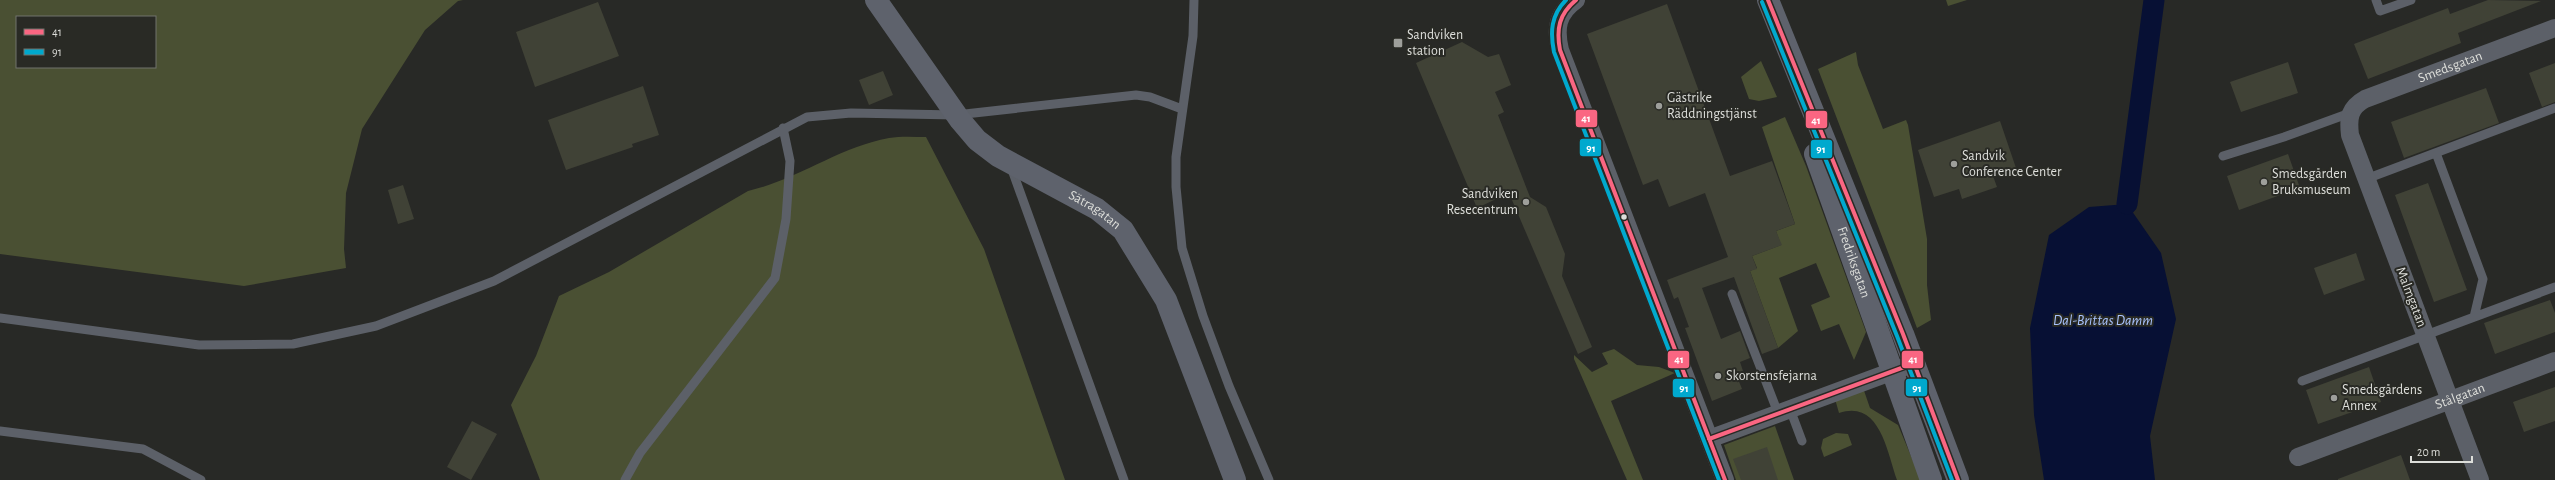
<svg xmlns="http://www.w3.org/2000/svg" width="2555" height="480" viewBox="0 0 2555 480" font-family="'Alegreya Sans',sans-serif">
<rect width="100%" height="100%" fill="#282926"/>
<path fill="#4a5033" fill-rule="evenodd" d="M0,0H463L458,1L425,30L362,129L346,193L344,249L346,268L244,286L0,254ZM17,17H155V67H17Z
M1946,0H1967L1948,6Z
M1856,52L1858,65L1883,129L1906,120L1908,125L1927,239V285L1931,320L1917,328L1818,69Z
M1761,61L1777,97L1759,101L1749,99L1741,77Z
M1785,117L1806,166L1866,332L1854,360L1839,324L1821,331L1811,305L1830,297L1816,263L1779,278L1798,331L1778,348L1750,271L1757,268L1752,256L1781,245L1776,231L1795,224L1762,127Z
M926,137L984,249L1065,480H540L511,405L536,356L559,296L609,272L748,191C797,180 839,147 889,138C901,136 914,137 926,137Z
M1614,349L1637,365L1659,367L1675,373L1611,401L1643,480H1627L1574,359V355L1592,372L1608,364L1602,353Z
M1861,382L1870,408L1898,425L1921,480H1897C1887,452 1880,399 1839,413L1833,392Z
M1775,426L1794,480H1736L1724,445Z
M1836,433L1848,434L1852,445L1824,457L1821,448L1823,439Z"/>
<path fill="#071034" d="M2127,204L2161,253L2176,319L2150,436L2155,480H2044L2034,415L2030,328L2049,235L2089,207Z"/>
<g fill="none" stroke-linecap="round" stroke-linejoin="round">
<path stroke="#071034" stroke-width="21" d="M2127,204L2154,0"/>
</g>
<path fill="#404236" d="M2488,0L2541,1L2458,33L2461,43L2368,79L2354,44L2448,8L2450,14Z
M598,2L619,56L535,87L516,32Z
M1667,4L1730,176L1772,161L1795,224L1776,231L1782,245L1752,256L1757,269L1750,271L1778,348L1762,354L1734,277L1702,288L1721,339L1740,331L1750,358L1740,362L1743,371L1736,374L1742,389L1712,401L1685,328L1689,327L1678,297L1674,299L1667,280L1728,257L1705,193L1669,207L1658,179L1643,185L1587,34Z
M1462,42L1488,57L1499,54L1511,85L1495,92L1504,112L1498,115L1530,197L1546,207L1565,254L1562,276L1592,347L1578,354L1509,193L1477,208L1416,63Z
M2288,62L2298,93L2241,112L2230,82Z
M2555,63V102L2542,107L2529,73Z
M883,71L893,95L869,105L859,80Z
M643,86L659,135L632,144L633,147L566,170L548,120Z
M2486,88L2499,123L2404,158L2391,122Z
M2000,121L2016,168L1993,176L1997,187L1962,199L1959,189L1934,197L1918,150Z
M2288,154L2300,188L2239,210L2227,176Z
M2428,183L2467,290L2434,302L2395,195Z
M403,185L414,219L398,224L388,190Z
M2356,253L2365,280L2324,295L2314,268Z
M2550,300L2555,313V332L2495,354L2484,323Z
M2369,367L2381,402L2318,424L2306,390Z
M2555,387V421L2524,432L2513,402Z
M472,421L497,434L471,480L447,467Z
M1767,447L1778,480H1741L1733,459Z
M2401,455L2410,480H2338V479Z"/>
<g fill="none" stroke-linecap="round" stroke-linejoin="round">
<path stroke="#5c6068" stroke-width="9" d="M1194,0L1193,36L1176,157V187L1182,248L1203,316L1229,386L1269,480
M2376,0L2380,11L2411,0
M2436,153L2483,279L2474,317
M2223,156L2284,137L2350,113
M1011,167L1124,480
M2366,179L2555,108
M1732,294L1778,413
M0,318L199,345L293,344L376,326L494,281L807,117L851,113L956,115L1136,95L1150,97L1182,109
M2302,381L2555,287
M1790,409L1802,441
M0,431L143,449L201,480
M625,480L640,453L775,278L786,219L790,161L783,128"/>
<g stroke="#5c6068" stroke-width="18">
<path d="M1576,0C1557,13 1555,29 1560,50L1725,480"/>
<path d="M1709,439L1915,363"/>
<path id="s1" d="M2298,457L2555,361"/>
<path id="s2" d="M2480,480L2350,135C2348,118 2349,108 2365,99L2555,28"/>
</g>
<g stroke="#5e626c" stroke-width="22">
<path id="s3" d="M876,0L960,120L977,140L998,156L1097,209L1123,230L1166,300L1235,480"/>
<path d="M1768,0L1903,334L1958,480"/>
<path id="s4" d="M1815,154L1931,480"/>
</g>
<g stroke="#292a25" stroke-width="7">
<path id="bus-1" d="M1576,0C1559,14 1556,29 1560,50L1725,480
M1768,0L1903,334L1958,480
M1709,439L1915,363"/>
</g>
<g stroke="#292a25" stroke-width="7">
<path id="bus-2" d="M1566,0C1551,15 1550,32 1554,52L1719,480
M1762,2L1897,336L1952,480"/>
</g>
<use href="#bus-1" stroke="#fa6682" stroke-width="4"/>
<use href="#bus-2" stroke="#00a9ce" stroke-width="4"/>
</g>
<g fill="#9e9f9b" stroke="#292a25" stroke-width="1.5">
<rect x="1393" y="38" width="10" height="10" rx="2"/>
<circle cx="1659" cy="106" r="4"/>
<circle cx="1954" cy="164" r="4"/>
<circle cx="2264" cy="182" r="4"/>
<circle cx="1526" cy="202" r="4"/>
<circle cx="1718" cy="376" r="4"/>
<circle cx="2334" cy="398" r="4"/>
</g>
<circle fill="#dddeda" stroke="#292a25" stroke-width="1.5" cx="1624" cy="217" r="3.5"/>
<g text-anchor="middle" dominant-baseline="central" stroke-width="4" stroke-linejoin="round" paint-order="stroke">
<g font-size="14" fill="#dddeda" stroke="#292a25" text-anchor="start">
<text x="1407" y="35">Sandviken<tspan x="1407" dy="16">station</tspan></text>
<text x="1667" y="98">Gästrike<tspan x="1667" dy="16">Räddningstjänst</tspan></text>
<text x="1962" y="156">Sandvik<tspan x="1962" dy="16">Conference Center</tspan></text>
<text x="2272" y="174">Smedsgården<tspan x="2272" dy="16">Bruksmuseum</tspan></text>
<text x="1518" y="194" text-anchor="end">Sandviken<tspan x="1518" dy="16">Resecentrum</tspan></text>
<text x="1726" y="376">Skorstensfejarna</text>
<text x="2342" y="390">Smedsgårdens<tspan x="2342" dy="16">Annex</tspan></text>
</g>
<g font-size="14" fill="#dddeda" stroke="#292a25">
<text stroke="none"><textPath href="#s2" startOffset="502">Smedsgatan</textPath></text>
<text stroke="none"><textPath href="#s3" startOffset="310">Sätragatan</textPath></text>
<text stroke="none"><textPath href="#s4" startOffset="115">Fredriksgatan</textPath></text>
<text transform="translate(2411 297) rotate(69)">Malmgatan</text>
<text stroke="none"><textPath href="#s1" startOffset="173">Stålgatan</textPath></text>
</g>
<g font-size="15" font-style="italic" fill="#a9c3fd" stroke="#292a25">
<text x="2103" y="320">Dal-Brittas Damm</text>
</g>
</g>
<g stroke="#292a25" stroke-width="1.5">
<rect x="1575" y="109" width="23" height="19" rx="4" fill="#fa6682"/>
<rect x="1805" y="110" width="23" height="19" rx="4" fill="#fa6682"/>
<rect x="1579" y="138" width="23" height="19" rx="4" fill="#00a9ce"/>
<rect x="1810" y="139" width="23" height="20" rx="4" fill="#00a9ce"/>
<rect x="1901" y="350" width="23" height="19" rx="4" fill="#fa6682"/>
<rect x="1667" y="350" width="23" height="19" rx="4" fill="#fa6682"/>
<rect x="1905" y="378" width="23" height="19" rx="4" fill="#00a9ce"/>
<rect x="1672" y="378" width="23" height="20" rx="4" fill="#00a9ce"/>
</g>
<g font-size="11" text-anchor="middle" font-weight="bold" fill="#fff">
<text x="1586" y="122">41</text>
<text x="1816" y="124">41</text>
<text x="1591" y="152">91</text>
<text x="1821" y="153">91</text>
<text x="1913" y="363">41</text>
<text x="1679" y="363">41</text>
<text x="1917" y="392">91</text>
<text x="1684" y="392">91</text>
</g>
<rect x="16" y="16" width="140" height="52" fill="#292a25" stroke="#71726d"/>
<rect x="24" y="29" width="20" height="6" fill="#fa6682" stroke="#71726d"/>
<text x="52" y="36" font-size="12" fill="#dddeda">41</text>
<rect x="24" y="49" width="20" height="6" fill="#00a9ce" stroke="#71726d"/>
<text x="52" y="56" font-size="12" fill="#dddeda">91</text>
<path d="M2411 456v6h61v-6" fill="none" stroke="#dddeda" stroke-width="2"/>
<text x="2417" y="456" font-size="12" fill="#dddeda" stroke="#292a25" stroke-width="3" paint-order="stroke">20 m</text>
</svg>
